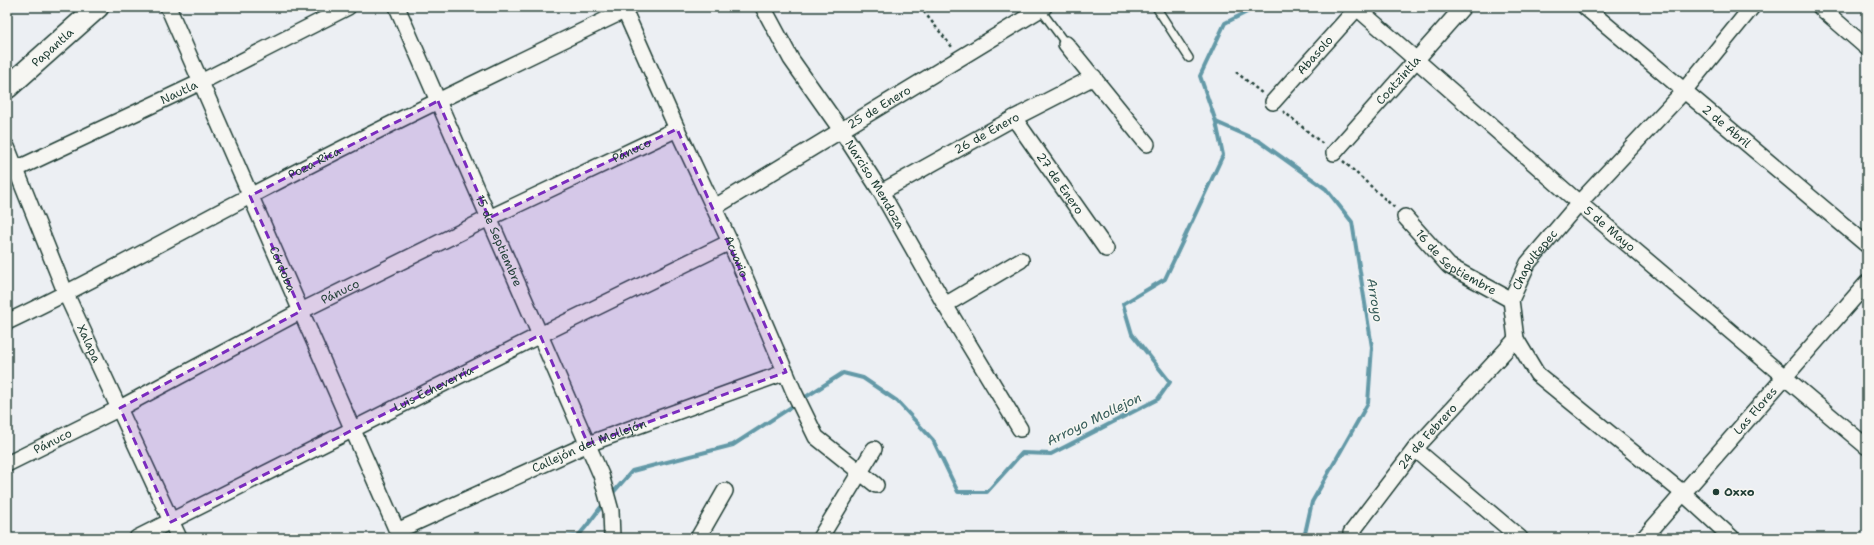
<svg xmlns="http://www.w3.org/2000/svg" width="1874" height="545" viewBox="0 0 1874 545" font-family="'Shantell Sans',sans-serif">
<rect width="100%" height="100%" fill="#eceff3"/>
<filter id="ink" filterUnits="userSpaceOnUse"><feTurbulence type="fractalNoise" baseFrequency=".025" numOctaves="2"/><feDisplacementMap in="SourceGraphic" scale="8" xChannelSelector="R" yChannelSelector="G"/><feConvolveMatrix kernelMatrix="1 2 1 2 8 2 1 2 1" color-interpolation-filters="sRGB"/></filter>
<g filter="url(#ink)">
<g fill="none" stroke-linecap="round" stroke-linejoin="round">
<path stroke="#6399a7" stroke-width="4" d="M1216,122L1259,141L1326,189L1352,222L1372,347L1368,403L1312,502L1304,538
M801,400L843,373L863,378L897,401L933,440L958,492H987L1022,453L1051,454L1158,399L1170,382L1132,334L1123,304L1165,279L1223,155L1216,122L1200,76L1225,23L1257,7
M611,495L632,471L733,445L796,404
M548,538L578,536C588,525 596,513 605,502"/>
<g stroke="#1f3d34" stroke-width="10">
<path id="lane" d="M1156,7L1189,58
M1040,9L1066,44"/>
</g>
<g stroke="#1f3d34" stroke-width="18">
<g id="street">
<path id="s1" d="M168,7L397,531L588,444L786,372"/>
<path id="s2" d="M397,7L601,475L611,511L612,538"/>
<path id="s3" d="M623,7L677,129L730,242L794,392L816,437L876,485"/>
<path id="s4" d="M763,7L791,59L841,130L881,192L945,305L1020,429"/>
<path id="s5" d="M1356,7L1579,203L1867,447"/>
<path id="s6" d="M1585,7L1867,245"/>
<path d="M1820,7L1867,48"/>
<path d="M1066,44L1147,144"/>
<path id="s7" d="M1273,102L1357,8"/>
<path id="s8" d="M1014,118L1106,249"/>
<path id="s9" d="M7,147L66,294L179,538"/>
<path id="s10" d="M1334,153L1463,7"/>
<path id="s11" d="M8,173L201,82L348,7"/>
<path id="s12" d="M881,192L1014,118L1094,77"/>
<path id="s13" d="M715,207L1044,7"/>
<path id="s14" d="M1405,217L1449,266L1511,300"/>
<path d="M945,305L1021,260"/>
<path id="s15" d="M7,322C90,283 169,238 250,196C374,131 499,71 624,11"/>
<path d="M1415,449L1520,538"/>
<path id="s16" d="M7,464L120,408L301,311L489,218L677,129"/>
<path id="s17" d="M137,538L540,335L730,242"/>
<path d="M698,538L725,491"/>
<path d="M820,538L874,449"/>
<path id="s18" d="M1357,538L1351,533L1415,449L1516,339"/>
<path id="s19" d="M1644,538L1867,283"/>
<path id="s20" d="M1732,538L1683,493L1537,374L1516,339L1511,300L1528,263L1579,203L1683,92L1752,7"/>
</g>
</g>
<g stroke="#1f3d34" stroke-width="24">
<g id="secondary">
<path id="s21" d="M7,88L98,7"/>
</g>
</g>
<path stroke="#1f3d34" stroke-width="2.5" stroke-dasharray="3 3" stroke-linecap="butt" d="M920,7L952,47
M1236,72L1263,94
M1283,111L1324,145
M1343,161L1395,208"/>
<use href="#lane" stroke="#f6f6f2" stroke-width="7"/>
<use href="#street" stroke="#f6f6f2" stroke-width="15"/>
<use href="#secondary" stroke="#f6f6f2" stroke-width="21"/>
</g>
</g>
<path fill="#7b2cbf" fill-opacity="0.2" stroke="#7b2cbf" stroke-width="3" stroke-dasharray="8 5" stroke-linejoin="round" d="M438,101L489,218L677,129L786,372L588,444L540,335L171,522L120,408L301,311L250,196Z"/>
<circle fill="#1f3d34" stroke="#f6f6f2" stroke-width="1.5" cx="1716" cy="492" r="4"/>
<g text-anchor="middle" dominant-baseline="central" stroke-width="3" stroke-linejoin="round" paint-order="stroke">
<g font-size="12" fill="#1f3d34" stroke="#f6f6f2">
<text stroke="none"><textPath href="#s21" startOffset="61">Papantla</textPath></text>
<text stroke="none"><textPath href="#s7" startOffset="63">Abasolo</textPath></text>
<text stroke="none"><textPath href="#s10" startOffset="97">Coatzintla</textPath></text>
<text stroke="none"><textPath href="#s11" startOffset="189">Nautla</textPath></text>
<text stroke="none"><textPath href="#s13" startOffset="192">25 de Enero</textPath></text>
<text stroke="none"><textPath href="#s6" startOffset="185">2 de Abril</textPath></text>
<text stroke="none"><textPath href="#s12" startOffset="121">26 de Enero</textPath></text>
<text stroke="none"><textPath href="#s16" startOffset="699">Pánuco</textPath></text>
<text stroke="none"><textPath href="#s15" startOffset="346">Poza Rica</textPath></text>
<text stroke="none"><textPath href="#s8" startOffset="80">27 de Enero</textPath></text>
<text stroke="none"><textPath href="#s4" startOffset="210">Narciso Mendoza</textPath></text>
<text stroke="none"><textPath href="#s5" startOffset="337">5 de Mayo</textPath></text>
<text stroke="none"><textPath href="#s2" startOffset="255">15 de Septiembre</textPath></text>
<text stroke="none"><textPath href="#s3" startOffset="274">Acuario</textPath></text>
<text stroke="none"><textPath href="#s14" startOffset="69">16 de Septiembre</textPath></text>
<text stroke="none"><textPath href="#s20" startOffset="382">Chapultepec</textPath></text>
<text stroke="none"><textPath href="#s1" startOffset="286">Córdoba</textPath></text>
<text stroke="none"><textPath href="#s16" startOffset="375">Pánuco</textPath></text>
<text stroke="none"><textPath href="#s9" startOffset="213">Xalapa</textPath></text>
<text stroke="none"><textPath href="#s17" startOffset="332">Luis Echeverría</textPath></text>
<text stroke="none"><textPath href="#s19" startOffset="169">Las Flores</textPath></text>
<text stroke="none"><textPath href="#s18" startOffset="131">24 de Febrero</textPath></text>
<text stroke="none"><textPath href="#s16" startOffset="51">Pánuco</textPath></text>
<text stroke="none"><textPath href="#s1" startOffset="782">Callejón del Mollejón</textPath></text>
</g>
<g font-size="12" font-weight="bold" fill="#1f3d34" stroke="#f6f6f2" text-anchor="start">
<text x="1724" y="492">Oxxo</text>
</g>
<g font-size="13" font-style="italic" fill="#365c5a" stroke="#f6f6f2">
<text transform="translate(1375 300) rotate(81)">Arroyo</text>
<text transform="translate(1094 419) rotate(-26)">Arroyo Mollejon</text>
</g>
</g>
<rect width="1874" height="545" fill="none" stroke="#f6f6f2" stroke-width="24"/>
<rect x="12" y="12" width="1850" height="521" fill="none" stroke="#1f3d34" stroke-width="1.5" filter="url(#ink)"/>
</svg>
